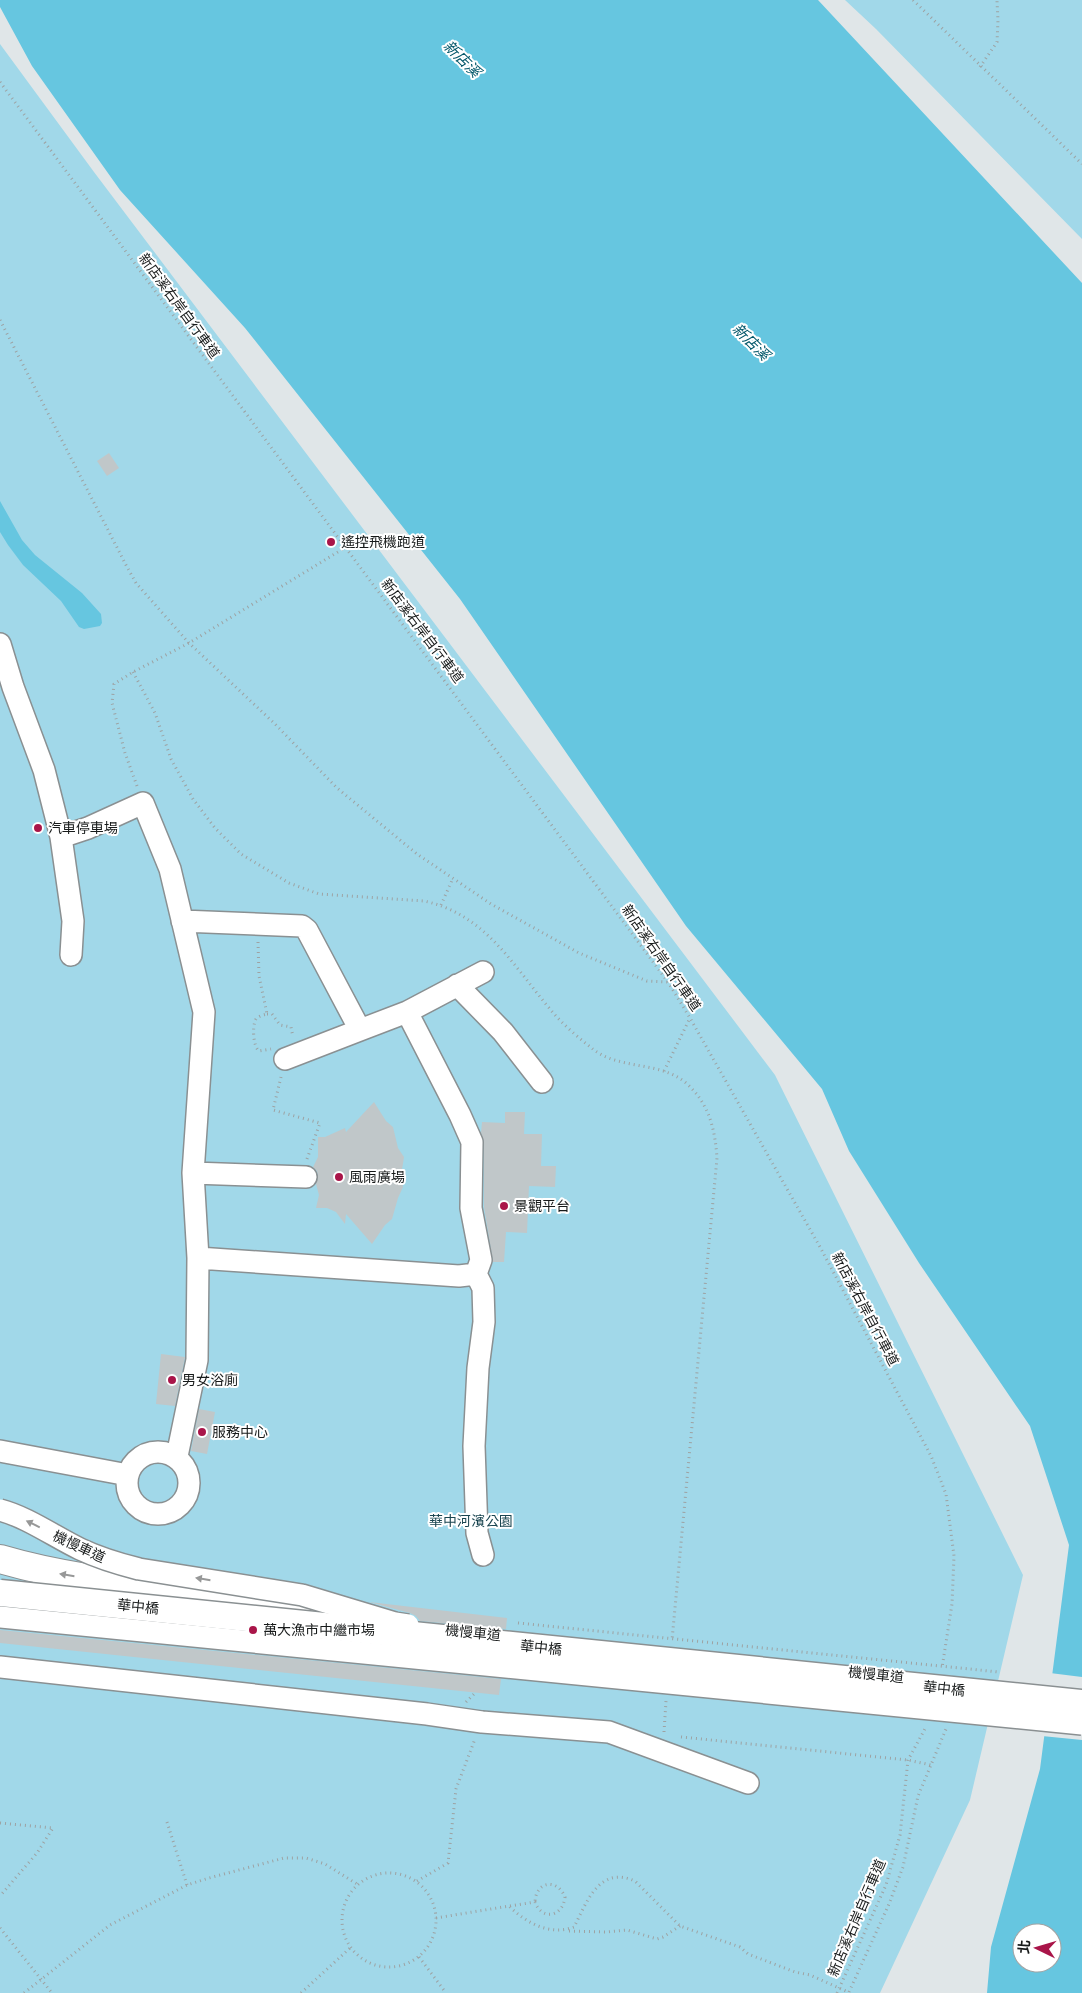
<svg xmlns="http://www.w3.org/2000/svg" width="1082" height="1993" viewBox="0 0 1082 1993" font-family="'Nunito Sans','Noto Sans TC',sans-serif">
<rect width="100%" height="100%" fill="#e0e6e8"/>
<path fill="#a1d8e9" d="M845,0H1082V239L876,29Z
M0,44L94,172L775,1075L1023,1575L970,1800L880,1993H0Z"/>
<path fill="#66c6e0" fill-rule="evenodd" d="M0,0H818L1082,283V1993H987L991,1947L1040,1769L1069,1545L1030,1426L919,1263L849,1151L822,1089L686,926L460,599L245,328L120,190L32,66L0,7ZM1022,1933H1052V1963H1022Z
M0,501L22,540L35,555L82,593L101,614L102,623L100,626L84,629L79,627L61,601L23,565L8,545L0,532Z"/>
<path fill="#e0e6e8" d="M1050,1673L1082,1677V1740L1042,1736Z"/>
<path fill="#c0c7c9" d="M109,453L119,468L107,476L97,461Z
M374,1102L386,1121L393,1127L398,1148L404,1157L401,1176L403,1187L398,1198L392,1219L385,1225L372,1244L346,1214L345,1224L336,1212L327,1208H316L319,1195L316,1184L318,1177L317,1171L313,1167L318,1157V1137H325L345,1128L346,1132Z
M505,1112H525L524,1134H542L541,1166H556L555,1187L529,1186L527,1233L506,1232L504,1262H493L484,1207V1142L481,1133L482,1122L505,1123Z
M161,1354L185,1357L175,1406L156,1404Z
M199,1409L215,1412L207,1454L191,1451Z
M369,1602L507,1618L506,1629L420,1621L416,1616L410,1613Z
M0,1630L501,1679L499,1695L0,1643Z"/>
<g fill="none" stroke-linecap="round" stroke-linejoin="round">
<g stroke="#8a9092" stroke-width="24">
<path id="minor" d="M0,644L13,687L44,770L61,837L73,921L71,955
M61,837L88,828L143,803L170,869L204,1012L193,1173L198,1258L197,1360L177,1456
M182,921L302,926L307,930L360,1030L407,1012L460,1115L472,1142L471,1208L481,1260L476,1274L459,1276L198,1258
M457,985L503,1032L542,1082
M407,1012L483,972
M285,1059L360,1030
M193,1173L306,1177
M476,1274L483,1288L484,1322L478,1368L474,1446L477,1533L483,1555
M0,1451L128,1475
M127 1483a31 31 0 1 1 62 0a31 31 0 1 1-62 0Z
M0,1667L427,1714L482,1722L609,1732L748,1783"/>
</g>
<g stroke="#8a9092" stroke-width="30">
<path id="highway" d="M0,1559C115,1593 238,1587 352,1622"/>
</g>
<path stroke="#9da2a3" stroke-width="3" stroke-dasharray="1 4" stroke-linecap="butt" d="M913,0L1082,164
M980,67L997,42L998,20L997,1L999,0
M0,82L668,982L690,1018L820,1247L931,1456L946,1494L954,1556L952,1604L942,1668
M0,320L126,565L136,583L189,643L275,724L337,788L417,854L491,904L579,953L647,981L667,982
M133,672L155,713L171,759L193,799L215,828L241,854L289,883L319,894L424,901C485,914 512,964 550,1009C562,1024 579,1038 594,1050C621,1070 660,1061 686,1083C709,1103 715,1129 717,1158L672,1640
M137,786L125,753L112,703L114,684L133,672L189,643L346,547
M441,905L453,878
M258,942L259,976L267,1014C263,1015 259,1016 256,1019C252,1026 253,1046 259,1051L271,1049
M267,1014H272L280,1025L291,1027L293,1037
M664,1071L690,1018
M281,1077L273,1110L320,1123L307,1159
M466,1702L476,1692
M664,1732L666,1701
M681,1737L908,1760L931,1765
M167,1822L187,1885
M0,1823L53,1828L37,1853L0,1896
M342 1920a47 47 0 1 1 94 0a47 47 0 1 1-94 0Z
M417,1881L448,1863L456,1789L475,1739
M510,1906L535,1902C542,1921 563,1917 565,1897C557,1878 536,1881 535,1902
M436,1918L509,1906C526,1923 550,1936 574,1927C587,1902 599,1865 635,1881L680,1926L740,1947L748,1954L795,1972L810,1975L848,1992
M0,1928L52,1993
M569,1931L606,1932L627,1930L657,1939L663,1937L680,1926
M419,1957L446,1993
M849,1992L889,1904L903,1867L918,1796L946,1729
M24,1993L110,1925L187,1885L209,1878L284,1858H306L325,1864L357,1884
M301,1993L350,1948
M837,1993L886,1885L900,1835L908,1760L926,1727"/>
<use href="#minor" stroke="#fff" stroke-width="21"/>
<use href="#highway" stroke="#fff" stroke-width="28"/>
<g stroke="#8a9092" stroke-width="24" stroke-linecap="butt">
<path id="minor-bridge" d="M0,1510C27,1517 55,1537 80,1549C99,1558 119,1564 139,1569L302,1595L395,1623L408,1625
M0,1617L1082,1724"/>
</g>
<g stroke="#8a9092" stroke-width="29" stroke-linecap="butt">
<path id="major-bridge" d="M0,1593L1082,1703"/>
</g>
<path stroke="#9da2a3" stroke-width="3" stroke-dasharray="1 4" stroke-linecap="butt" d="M518,1623L999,1672"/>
<use href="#minor-bridge" stroke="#fff" stroke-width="21"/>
<use href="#major-bridge" stroke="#fff" stroke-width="26"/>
</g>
<defs><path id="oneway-solid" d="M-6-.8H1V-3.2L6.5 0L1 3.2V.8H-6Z" transform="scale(1.25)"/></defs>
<g fill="#979898">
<use href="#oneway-solid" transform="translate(33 1524) rotate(-154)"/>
<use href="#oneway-solid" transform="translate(67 1575) rotate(-171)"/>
<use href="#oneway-solid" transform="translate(203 1579) rotate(-171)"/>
</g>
<g fill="#a91549" stroke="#fff" stroke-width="2">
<circle cx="331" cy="542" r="5"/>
<circle cx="38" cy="828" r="5"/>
<circle cx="339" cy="1177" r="5"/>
<circle cx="504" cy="1206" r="5"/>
<circle cx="172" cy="1380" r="5"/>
<circle cx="202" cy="1432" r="5"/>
<circle cx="253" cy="1630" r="5"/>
</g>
<g text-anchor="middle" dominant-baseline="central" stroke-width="4" stroke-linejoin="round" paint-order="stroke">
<g font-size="14" fill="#171a1a" stroke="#fff">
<text transform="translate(179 306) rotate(54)">新店溪右岸自行車道</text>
<text transform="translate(422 631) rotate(53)">新店溪右岸自行車道</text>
<text transform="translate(661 958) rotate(55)">新店溪右岸自行車道</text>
<text transform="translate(865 1309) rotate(62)">新店溪右岸自行車道</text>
<text transform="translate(79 1547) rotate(25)">機慢車道</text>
<text transform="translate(138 1607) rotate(6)">華中橋</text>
<text transform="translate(473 1633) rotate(6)">機慢車道</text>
<text transform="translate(541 1648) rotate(6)">華中橋</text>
<text transform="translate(876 1675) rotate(6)">機慢車道</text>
<text transform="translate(944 1689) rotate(6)">華中橋</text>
<text transform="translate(857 1918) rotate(-67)">新店溪右岸自行車道</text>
</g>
<g font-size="14" fill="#171a1a" stroke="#fff" text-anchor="start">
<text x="341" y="542">遙控飛機跑道</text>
<text x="48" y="828">汽車停車場</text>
<text x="349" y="1177">風雨廣場</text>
<text x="514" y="1206">景觀平台</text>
<text x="182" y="1380">男女浴廁</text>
<text x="212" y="1432">服務中心</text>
<text x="263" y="1630">萬大漁市中繼市場</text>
</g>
<g font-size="14" fill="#1a4550" stroke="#fff">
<text x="471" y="1521">華中河濱公園</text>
</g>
<g font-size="15" font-style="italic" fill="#005669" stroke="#fff">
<text transform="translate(462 59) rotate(45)">新店溪</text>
<text transform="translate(751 342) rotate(45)">新店溪</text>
</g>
</g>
<g transform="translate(1037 1948) rotate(275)"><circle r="24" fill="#ffffff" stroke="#a2a3a3"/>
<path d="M0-4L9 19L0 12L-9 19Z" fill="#a91549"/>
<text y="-8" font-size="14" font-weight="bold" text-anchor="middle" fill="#171a1a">北</text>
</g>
</svg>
